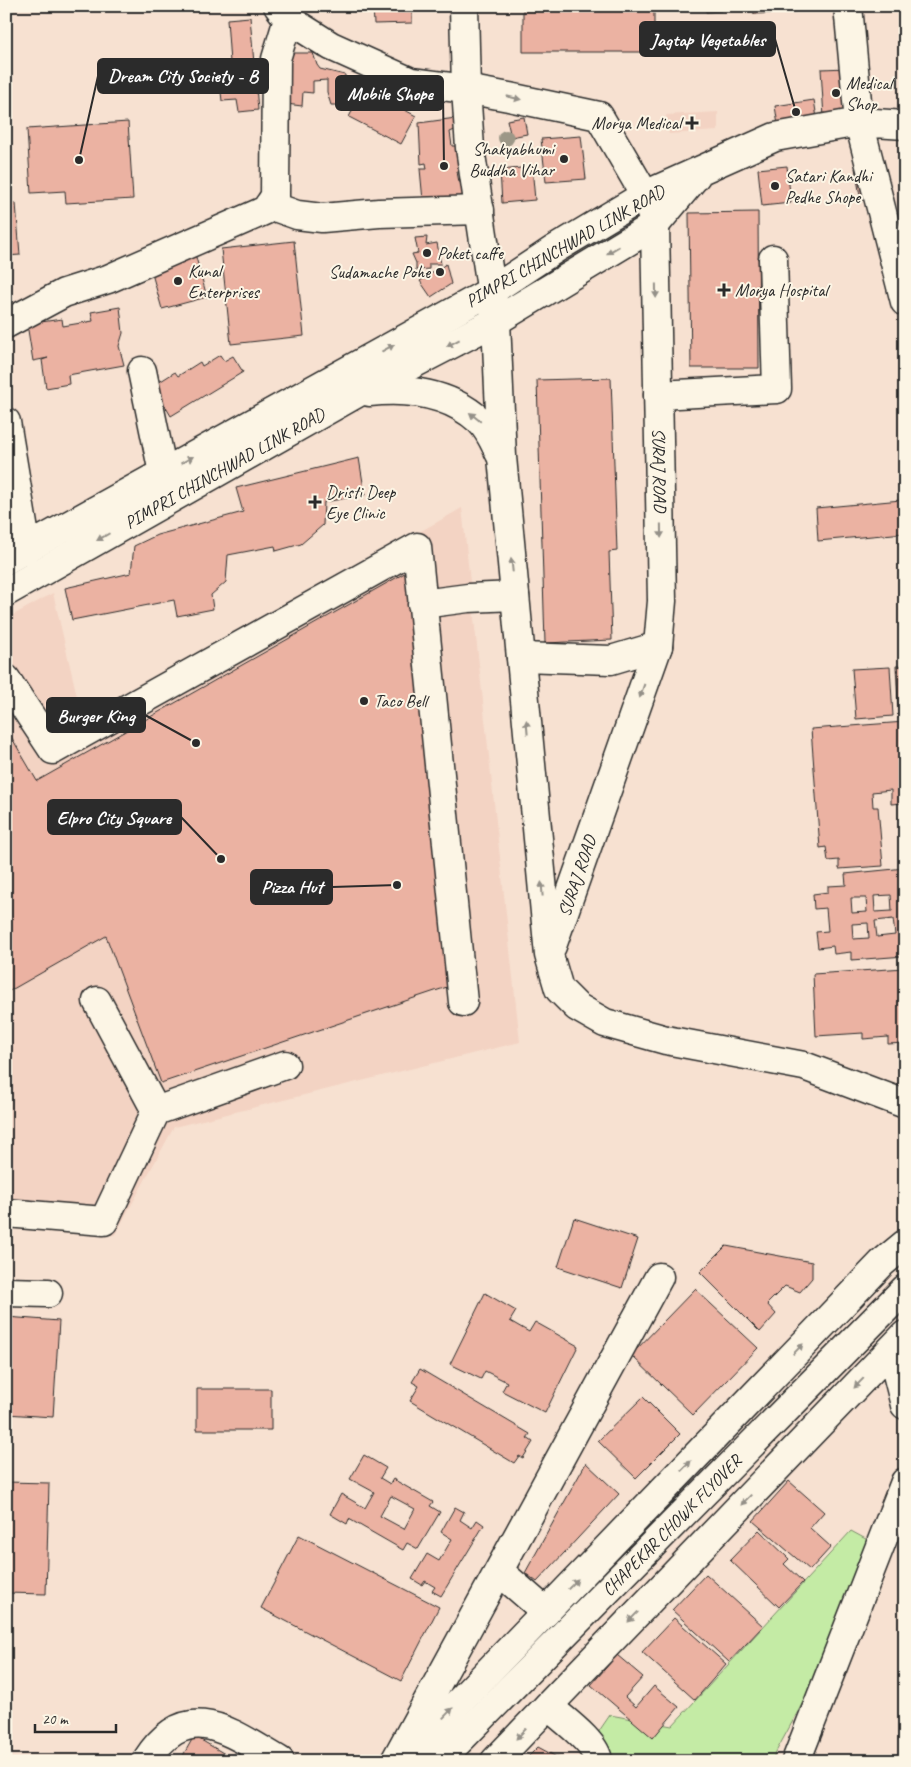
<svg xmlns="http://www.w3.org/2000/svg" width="911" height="1767" viewBox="0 0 911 1767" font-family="Caveat,sans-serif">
<rect width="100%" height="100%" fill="#f7e1d1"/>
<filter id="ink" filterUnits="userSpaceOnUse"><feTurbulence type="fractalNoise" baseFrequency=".02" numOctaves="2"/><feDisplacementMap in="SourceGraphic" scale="10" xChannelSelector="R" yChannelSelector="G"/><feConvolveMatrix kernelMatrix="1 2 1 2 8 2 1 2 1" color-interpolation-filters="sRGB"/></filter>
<g filter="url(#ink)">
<path fill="#f3d3c3" d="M718,112V131L669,134L666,115Z
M462,508L520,1042L174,1127L115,1235L6,1227V619L53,593L83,722Z"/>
<path fill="#c4eba5" stroke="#788b68" d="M851,1531L886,1550L771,1761H594L582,1756L610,1715L672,1726Z"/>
<path fill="#ebb2a2" stroke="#2b2b2b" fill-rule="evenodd" d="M373,6H412V23L374,24Z
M421,6H446V9L421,10Z
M523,6H654V52H523Z
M705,6H721V11L706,12Z
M753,6H777L778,13L754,14Z
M791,6H822V9L791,12Z
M250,17L258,110L239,112L237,100L222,101L221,92H232L227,19Z
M294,53H313L317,65L320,69L345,75L346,97L338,98L339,105H331L327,92V80L313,81V93L303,92L302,106L286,104L281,54Z
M848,68L851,117L824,118L821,69Z
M364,88L416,116L401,144L349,117Z
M814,100L817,118L778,125L775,106Z
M524,117L527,134L511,137L507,120Z
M456,118L457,129L450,132L452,146H460L463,171L457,172L459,182L468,181L471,206L424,211L420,169H427L426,163L421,164L419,123Z
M128,122L133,199L66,203L65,191L31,193L27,129Z
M581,136L586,179L546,182L541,139Z
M787,166L791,203L762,206L758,169Z
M869,166L873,194L860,196L855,168Z
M532,167L535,200L502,203L500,170Z
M16,203L20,255L6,256V204Z
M758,212L759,368H691L689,213Z
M427,237L426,245L437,243L441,264H429V269L416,270V263L412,254L418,253L415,238Z
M294,241L304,336L231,344L221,249Z
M194,250L207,297L162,309L149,263Z
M446,264L451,284L431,297L420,281Z
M120,307L123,333L119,346L124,365L68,375L69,384L46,388L42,360L48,358L33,361L27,324L62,319L63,326L93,321L91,312Z
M220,355L224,361L233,356L243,372L171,416L153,386L175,372L178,376L200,362L202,366Z
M611,378L617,551L609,552L612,640L545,643L537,380Z
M359,458L365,495L324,502L323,525L301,544L276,551L275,546L228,555L226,582L211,595L213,609L177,616L174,600L72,620L65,588L131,573L134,546L157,535L243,512L236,488Z
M901,500L904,533L818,541L816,508Z
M410,570L447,987L161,1083L106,936L6,993V728L37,781Z
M896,666H905V719H899Z
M890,667L893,716L856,719L852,669Z
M905,722V803L891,804V790L872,792L873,807H878L883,866L839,869V860L828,861L826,847L820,848L811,729Z
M905,868V956L851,960V952L834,954L833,946L818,948L816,932L828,931L826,908L814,909L813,894L828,892V886L846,885L845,874ZM891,895L892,911L875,912L874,896ZM851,898H866L867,912L852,913ZM893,919L895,935L877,937L875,921ZM868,923L869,938L853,939L852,924Z
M905,968V1043L888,1044V1037L863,1039V1033L816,1036L813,974Z
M574,1218L638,1239L622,1288L558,1267Z
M726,1246L812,1262V1278L800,1292L785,1286L767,1304L776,1314L760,1332L700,1272Z
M695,1289L758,1348L693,1415L631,1355Z
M485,1293L516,1311L510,1321L529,1332L535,1322L578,1346L545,1413L502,1391L507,1382L485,1371L481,1379L450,1364Z
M6,1317L59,1321L53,1417L6,1414Z
M420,1369L530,1434L527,1438L533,1442L523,1458L519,1456L514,1463L410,1401L419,1386L412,1382Z
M197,1389H271V1430H197Z
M643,1397L680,1434L636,1478L598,1441Z
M364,1455L386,1468L380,1478L390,1484L393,1479L433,1502L430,1506L440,1512L418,1549L407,1543L403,1550L349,1519L347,1524L330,1514L341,1494L365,1508L374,1492L350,1479ZM391,1496L415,1509L404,1529L380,1516Z
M586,1463L619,1494L537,1582L525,1573Z
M789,1481L824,1512L810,1528L831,1547L810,1570L753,1521Z
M6,1482L49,1483L46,1594L6,1593Z
M455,1507L464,1512L460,1520L472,1528L477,1520L484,1525L441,1596L432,1591L435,1587L425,1581L422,1585L412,1579L427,1554L439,1561L452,1539L441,1532Z
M759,1530L789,1559L784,1564L803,1582L779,1607L730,1560Z
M299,1535L439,1607L401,1681L261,1608Z
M706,1574L763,1626L729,1662L672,1610Z
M674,1618L726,1664L695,1700L642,1652Z
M617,1655L643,1677L625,1697L636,1707L654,1686L679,1707L653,1738L591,1685Z
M194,1736L237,1761H180Z
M538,1747L564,1761H524Z"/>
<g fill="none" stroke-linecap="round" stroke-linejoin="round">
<g stroke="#2b2b2b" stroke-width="31">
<path id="minor" d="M278,6L288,19L331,46L411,82L466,89
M848,6L859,122L905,302
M645,195L775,137L859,122L905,125
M269,205L297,215L322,218L379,213L480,210
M655,225L696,176
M6,324L64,293L108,279L266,210L275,196L276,59L288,19
M142,371L163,473
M658,395L777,389L773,259
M6,422L27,549
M422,604L468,598L515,596
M521,657L611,660L658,646
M6,679L53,750L417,547L463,1002
M97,1001L156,1111
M6,1213L104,1221L156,1111L285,1065
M6,1292L48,1293
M891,1350L905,1405
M499,1571L546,1612
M548,1706C561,1718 597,1743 598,1761
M146,1761C187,1696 230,1732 280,1761
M395,1761L659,1277
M796,1761L905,1482"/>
</g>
<g stroke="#2b2b2b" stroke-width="31">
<g id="major">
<path d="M464,6L466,89L470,148L496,321L502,457L549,955L559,989L577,1007L605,1023L666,1040L804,1066L905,1104"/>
<path id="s1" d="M466,89L509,97L599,116L645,195L655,225L662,601L658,646L552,946"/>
<path d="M369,392C407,388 449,393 479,420C489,429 494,442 500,454"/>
<path d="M6,560L493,290L555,249L645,195"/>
<path id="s2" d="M6,592L359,392L496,321L655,225"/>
<path d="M402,1761L882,1263L905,1244"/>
<path id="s3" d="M439,1761L905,1289"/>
<path d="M495,1761L905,1335"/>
</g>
</g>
<use href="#minor" stroke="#fcf5e5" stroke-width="28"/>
<use href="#major" stroke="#fcf5e5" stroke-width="28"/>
</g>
<circle fill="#9c9787" cx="506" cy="138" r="8"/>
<defs><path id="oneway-solid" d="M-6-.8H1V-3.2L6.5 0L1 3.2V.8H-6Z" transform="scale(1.25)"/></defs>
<g fill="#949088">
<use href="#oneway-solid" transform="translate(514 98) rotate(13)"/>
<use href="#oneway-solid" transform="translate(613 250) rotate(149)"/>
<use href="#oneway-solid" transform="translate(656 291) rotate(89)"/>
<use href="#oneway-solid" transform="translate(453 343) rotate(152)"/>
<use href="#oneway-solid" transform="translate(388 348) rotate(-29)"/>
<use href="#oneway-solid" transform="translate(475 417) rotate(-141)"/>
<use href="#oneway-solid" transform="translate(187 460) rotate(-29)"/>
<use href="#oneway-solid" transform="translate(661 531) rotate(89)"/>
<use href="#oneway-solid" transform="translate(103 537) rotate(150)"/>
<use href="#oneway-solid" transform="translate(512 565) rotate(-96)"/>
<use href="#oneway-solid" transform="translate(642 691) rotate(109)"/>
<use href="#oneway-solid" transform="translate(527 727) rotate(-95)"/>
<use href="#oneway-solid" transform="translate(542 889) rotate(-95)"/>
<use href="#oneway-solid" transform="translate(798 1349) rotate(-46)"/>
<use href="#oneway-solid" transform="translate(859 1383) rotate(134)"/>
<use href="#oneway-solid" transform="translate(686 1466) rotate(-46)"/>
<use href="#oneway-solid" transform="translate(746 1500) rotate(134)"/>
<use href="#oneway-solid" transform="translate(573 1584) rotate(-46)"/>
<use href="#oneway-solid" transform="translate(633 1617) rotate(134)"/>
<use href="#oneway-solid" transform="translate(448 1713) rotate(-46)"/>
<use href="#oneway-solid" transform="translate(521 1734) rotate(134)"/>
</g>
</g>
<g fill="#2b2b2b" stroke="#fcf5e5" stroke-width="2">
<circle cx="836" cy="93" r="5"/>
<path d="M689.5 115.5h5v5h5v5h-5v5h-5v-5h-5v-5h5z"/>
<circle cx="564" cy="159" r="5"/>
<circle cx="775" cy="186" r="5"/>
<circle cx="427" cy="253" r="5"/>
<circle cx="440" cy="272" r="5"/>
<circle cx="178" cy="281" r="5"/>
<path d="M721.5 282.5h5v5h5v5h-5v5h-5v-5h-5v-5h5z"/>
<path d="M312.5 494.5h5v5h5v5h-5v5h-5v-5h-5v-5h5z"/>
<circle cx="364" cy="701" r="5"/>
</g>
<g text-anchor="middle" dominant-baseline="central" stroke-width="4" stroke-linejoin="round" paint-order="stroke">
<g font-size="18" fill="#2b2b2b" stroke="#fcf5e5" text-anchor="start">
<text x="846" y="83">Medical<tspan x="846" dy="21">Shop</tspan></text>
<text x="681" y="123" text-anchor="end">Morya Medical</text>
<text x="554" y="149" text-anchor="end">Shakyabhumi<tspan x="554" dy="21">Buddha Vihar</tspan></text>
<text x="785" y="176">Satari Kandhi<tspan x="785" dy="21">Pedhe Shope</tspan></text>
<text x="437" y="253">Poket caffe</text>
<text x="188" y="271">Kunal<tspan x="188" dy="21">Enterprises</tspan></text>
<text x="430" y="272" text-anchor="end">Sudamache Pohe</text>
<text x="735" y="290">Morya Hospital</text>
<text x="326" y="492">Dristi Deep<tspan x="326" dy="21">Eye Clinic</tspan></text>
<text x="374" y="701">Taco Bell</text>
</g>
<g font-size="18" fill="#2b2b2b" stroke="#fcf5e5">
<text transform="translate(565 246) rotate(-30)">PIMPRI CHINCHWAD LINK ROAD</text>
<text stroke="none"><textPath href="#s2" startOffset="251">PIMPRI CHINCHWAD LINK ROAD</textPath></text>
<text stroke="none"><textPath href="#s1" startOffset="504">SURAJ ROAD</textPath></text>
<text transform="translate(577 876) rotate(-71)">SURAJ ROAD</text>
<text stroke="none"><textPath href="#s3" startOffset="331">CHAPEKAR CHOWK FLYOVER</textPath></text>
</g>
</g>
<path fill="none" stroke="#2b2b2b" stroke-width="2" d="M796 112L775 39M79 160L98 76M444 166L443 93M196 743L145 715M221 859L181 817M397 885L332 887"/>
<g fill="#2b2b2b" stroke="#fcf5e5" stroke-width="2">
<circle cx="796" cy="112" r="5"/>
<circle cx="79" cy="160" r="5"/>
<circle cx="444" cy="166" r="5"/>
<circle cx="196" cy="743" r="5"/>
<circle cx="221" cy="859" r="5"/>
<circle cx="397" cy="885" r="5"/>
</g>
<g fill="#2b2b2b" stroke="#2b2b2b" stroke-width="2">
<rect x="640" y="22" width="135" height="34" rx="5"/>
<rect x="98" y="59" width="170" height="34" rx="5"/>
<rect x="336" y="76" width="107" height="34" rx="5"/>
<rect x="47" y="698" width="98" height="34" rx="5"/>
<rect x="48" y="800" width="133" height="34" rx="5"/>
<rect x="251" y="870" width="81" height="34" rx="5"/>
</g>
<g font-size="19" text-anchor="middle" font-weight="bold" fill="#fff">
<text x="708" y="46">Jagtap Vegetables</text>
<text x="183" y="82">Dream City Society - B</text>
<text x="390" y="100">Mobile Shope</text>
<text x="96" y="722">Burger King</text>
<text x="114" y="824">Elpro City Square</text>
<text x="292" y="893">Pizza Hut</text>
</g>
<rect width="911" height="1767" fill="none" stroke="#fcf5e5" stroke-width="25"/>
<rect x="12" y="12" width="886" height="1742" fill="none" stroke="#2b2b2b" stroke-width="2" filter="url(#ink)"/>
<path d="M35 1724v8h81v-8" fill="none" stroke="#2b2b2b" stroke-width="2.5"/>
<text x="42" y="1724" font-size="15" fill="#2b2b2b" stroke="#fcf5e5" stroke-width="4" paint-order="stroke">20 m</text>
</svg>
